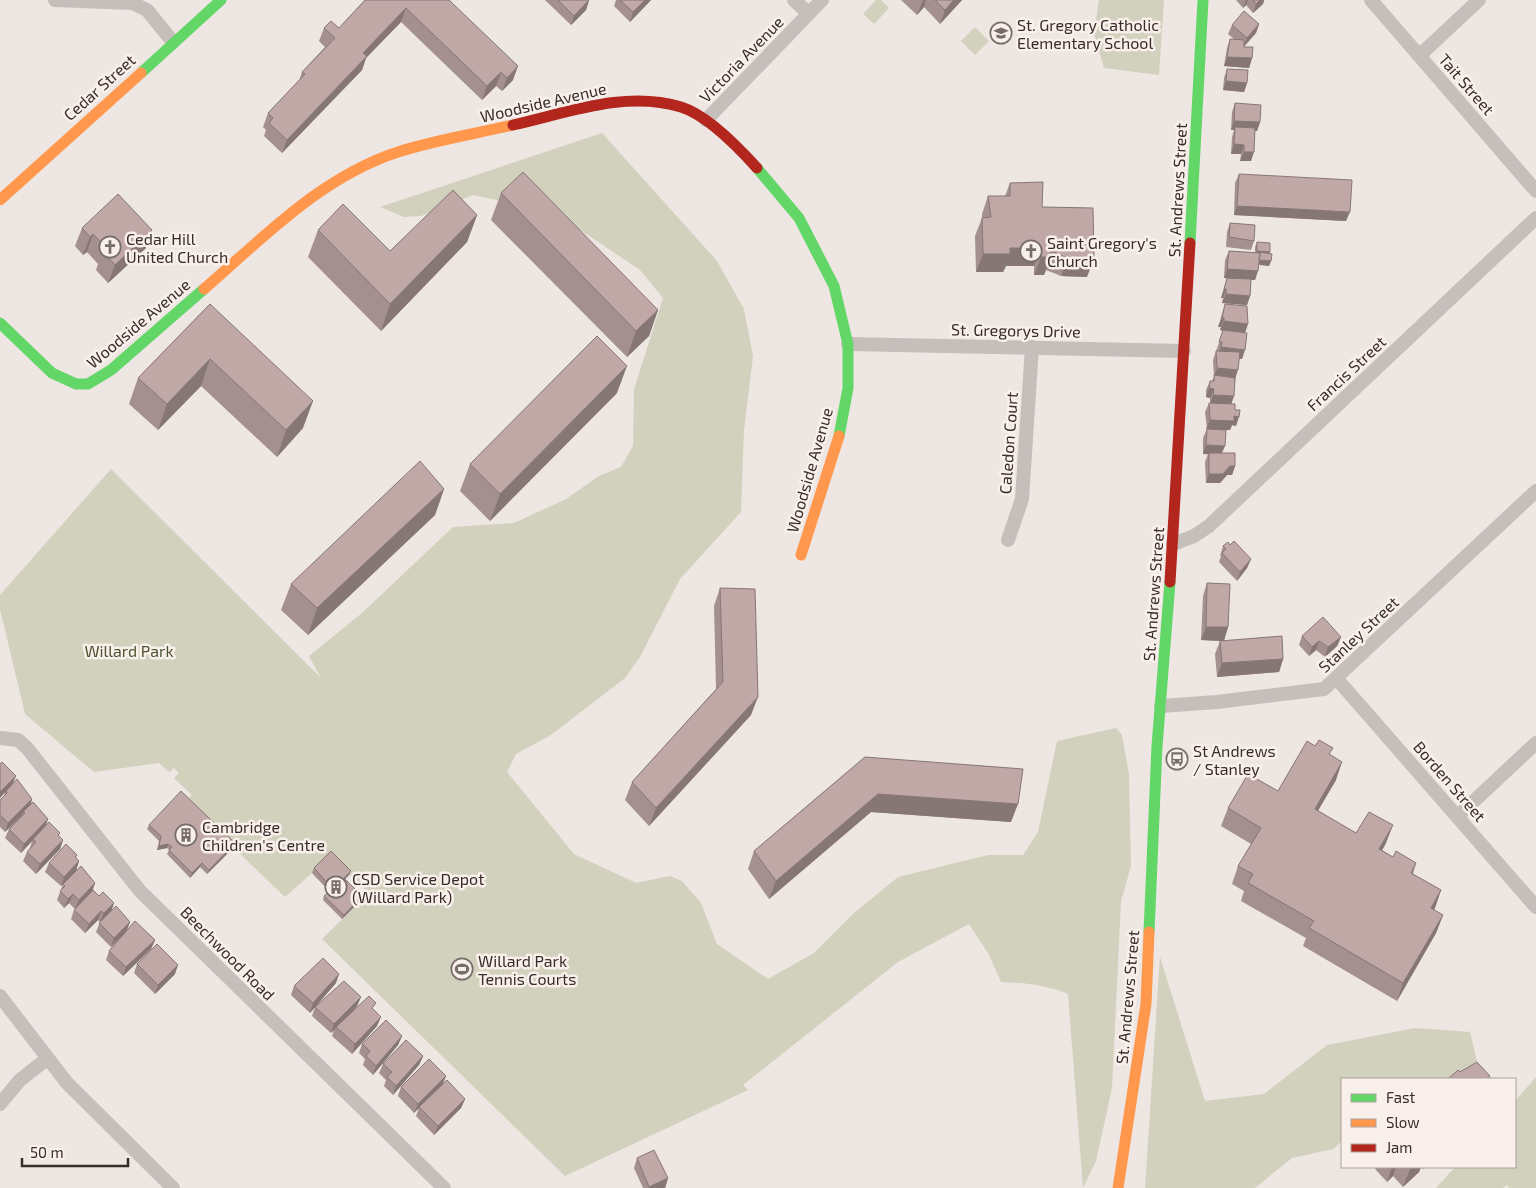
<svg xmlns="http://www.w3.org/2000/svg" width="1536" height="1188" viewBox="0 0 1536 1188" font-family="'Exo 2',sans-serif">
<rect width="100%" height="100%" fill="#ede6e2"/>
<path fill="#d1d1bd" d="M876,0H881L889,8L874,24L863,14Z
M1099,0H1164L1159,75L1104,68L1094,34Z
M975,27L989,41L975,55L961,41Z
M602,133L717,261L744,309L753,356L744,430L741,512L680,579L640,657L625,678L551,735L516,754L507,772L574,854L636,883L670,876L682,881L701,903L717,944L768,979L814,953L853,914L898,877L988,855H1023L1038,832L1057,741L1116,728L1122,735L1129,774L1131,866L1121,901L1112,1088L1096,1161L1083,1188L1068,994C1046,985 1025,983 1001,982L988,953L969,924L898,962L743,1085L748,1090L565,1176L322,939L369,893L349,875L312,873L285,897L185,801L192,795L174,778L179,773L174,768L169,772L159,763L94,772L25,714L0,609V595L111,469L321,678L309,656L362,613L453,527L514,523L566,499L599,476L621,467L633,446L634,389L663,298L640,270L555,213L473,195L421,216L404,217L380,207Z
M1160,957L1205,1101L1264,1094L1327,1045L1415,1028L1470,1032L1477,1061L1454,1079H1342V1141L1333,1149L1292,1158L1255,1188H1145Z
M1536,1077V1188H1509L1507,1185L1503,1188H1436L1455,1167H1515V1101Z"/>
<g fill="none" stroke-linecap="round" stroke-linejoin="round">
<path stroke="#c6bebb" stroke-width="14" d="M55,0L132,3L147,10L173,42
M794,0L808,13
M1371,0L1536,191
M1419,56L1479,0
M706,120L822,0
M848,344L1184,351
M1008,540L1022,499L1032,347
M1173,544L1194,536L1209,526L1536,218
M1337,679L1536,907
M1161,706L1217,702L1324,689L1536,491
M0,738L18,740L27,748L140,891L444,1188
M1458,816L1536,743
M0,996L67,1083L173,1188
M0,1104L20,1080L48,1058"/>
<path stroke="#63d668" stroke-width="11" d="M141,73L221,0
M757,168L799,218L834,286L848,344V388L839,436
M1190,243L1203,0
M0,323L52,373L76,384H88L111,370L204,289
M1149,932L1157,746L1170,582"/>
<path stroke="#ff974d" stroke-width="11" d="M0,200L141,73
M204,289C264,237 321,177 398,152C435,140 475,134 513,125
M801,555L839,436
M1118,1188L1146,1004L1149,932"/>
<path stroke="#b3261e" stroke-width="11" d="M513,125C567,113 625,90 681,107C707,115 739,148 757,168
M1170,582L1190,243"/>
</g>
<path fill="#a4908f" d="M365,0H449L513,80L502,91L496,86L482,100L401,22L366,58L362,70L282,153L264,136L266,130L263,127L268,113L299,81L302,72L325,47L319,41L324,28H339Z
M545,0H589L586,10L571,25Z
M616,0H651L630,22L614,6Z
M901,0H962L940,24L924,7L917,15Z
M1236,0H1264L1263,4L1253,13L1246,5L1243,8Z
M1259,24L1256,33L1244,47L1252,58L1249,68L1224,66L1227,48L1230,39H1234L1228,34L1232,25Z
M1227,69L1247,83L1244,92L1223,90L1224,78Z
M1235,103L1260,122L1257,131H1255L1251,161H1240L1241,154H1231L1232,137L1234,130H1231L1232,112Z
M1239,174L1346,221L1234,215L1235,183Z
M1010,183L1042,207L1087,277L1061,276L1046,270L1044,275H1034V266H1006L1003,272H976L975,236L982,218V214L988,196H1005Z
M501,193L658,310L649,336L627,357L491,220Z
M477,215L467,242L381,331L308,257L318,230L390,251Z
M1230,223L1254,241L1251,250L1226,247L1227,232Z
M82,228L146,248L108,283L96,270L98,264L87,252L83,255L75,246Z
M1257,242L1270,252L1269,253L1271,261L1269,266L1259,265L1255,280H1251L1250,296L1247,305L1222,303L1223,298H1221L1227,278H1224L1225,260L1229,251L1255,253V247Z
M210,304L303,428L277,457L201,386L158,430L129,404L138,378Z
M1225,304L1245,333L1242,359H1239L1231,404L1235,410L1236,426L1232,425L1230,430H1226L1222,453L1235,466L1232,475H1227L1220,483H1206L1205,462L1208,454H1203V438L1207,429L1205,412L1209,403H1210V398L1206,397V390L1210,381H1212L1214,377L1213,360L1223,331L1220,330L1221,327H1218Z
M617,393L490,521L460,491L470,464Z
M444,489L435,515L308,635L281,610L291,584Z
M1230,545L1251,559L1247,568L1237,581L1219,562L1221,556H1220L1223,546Z
M1207,583L1228,627L1224,640L1283,659L1279,672L1217,677L1215,654L1220,641L1201,640L1203,596Z
M720,588L751,715L649,826L625,800L632,782L716,689L714,606Z
M1302,636L1341,637L1337,646L1325,657L1316,650L1309,656L1299,645Z
M1330,755L1336,780L1318,811L1356,833L1386,843L1382,850L1393,857L1416,863L1413,874L1441,890L1434,910L1443,915L1436,933L1397,1001L1303,946L1306,938L1241,901L1244,891L1232,884L1238,866L1251,844L1221,826L1228,808L1278,791Z
M865,757L1011,822L871,812L769,899L748,869L754,851Z
M0,764L16,776L12,784L32,799L31,804L46,826L63,840L60,849L36,874L23,861L27,852L30,848L32,841L21,853L5,838L9,829L22,815L5,832L0,827V800L4,796L5,792L0,798Z
M149,825L235,843L233,848L207,874L200,867L190,878L167,854L169,850L167,848L157,850L159,841L147,829Z
M77,855L76,858L79,861L76,871L61,886L45,872L49,863Z
M314,868L349,875L345,879L360,901L342,919L323,900L324,896L329,891L312,873Z
M95,883L92,891L99,896L114,903L111,911L130,922L127,930L155,940L151,949L123,976L106,960L109,951L122,935L111,947L96,932L100,922L98,920L85,933L71,919L74,910L75,909L69,903L64,908L57,900L63,884Z
M137,964L175,974L155,994L134,973Z
M336,983L310,1013L291,995L294,986Z
M361,997L357,1006L350,1014L374,1010L377,1026L352,1054L332,1036L334,1030L331,1033L312,1016L315,1007Z
M402,1036L398,1045L373,1075L363,1065L365,1059L359,1053L362,1044Z
M423,1056L419,1065L393,1095L384,1086L386,1080L379,1073L383,1064Z
M446,1076L443,1084L465,1099L461,1108L434,1135L416,1116L419,1108L414,1113L398,1096L401,1087Z
M637,1158L668,1178L665,1188H643L634,1168Z
M1376,1167H1425L1423,1169L1421,1167L1419,1172L1403,1187L1393,1176L1387,1182L1375,1169Z"/>
<path fill="#867674" d="M589,0L586,10L571,25L574,16Z
M645,0H651L630,22L633,12Z
M923,0H926L924,7L917,15Z
M954,0H962L940,24L945,10Z
M1246,0H1248L1246,5L1243,8Z
M1260,0H1264L1263,4L1253,13L1256,4Z
M406,8L401,22L366,58L362,70L282,153L287,140L363,53Z
M1259,24L1256,33L1243,47L1247,38Z
M1227,57L1252,58L1249,68L1224,66Z
M518,66L513,80L502,91L507,78Z
M501,72L496,86L482,100L487,86Z
M1226,81L1247,83L1244,92L1223,90Z
M1234,121L1260,122L1257,131L1235,130V127L1234,130H1231Z
M1234,144L1244,145L1241,154H1231Z
M1244,152H1254L1251,161H1240Z
M1237,206L1350,212L1346,221L1234,215Z
M477,215L467,242L381,331L390,304Z
M152,230L146,248L108,283L115,265Z
M93,234L87,252L83,255L90,237Z
M1010,248H1041L1034,266H1006L1003,272H976L983,254Z
M1257,251L1270,252L1268,256H1255Z
M1041,257H1051L1044,275H1034Z
M1067,258L1094,259L1087,277L1061,276Z
M1259,260L1271,261L1269,266L1257,264Z
M1227,269L1258,271L1255,280L1224,278Z
M1224,289H1226L1223,298H1221Z
M1226,294L1250,296L1247,305L1222,303Z
M658,310L649,336L627,357L636,331Z
M1222,318H1224L1221,327H1218Z
M1224,321L1248,324L1245,333L1220,330Z
M1221,347L1245,350L1242,359L1218,356Z
M210,359L201,386L158,430L167,404Z
M627,366L617,393L490,521L500,494Z
M1217,368L1238,370L1235,379L1214,377Z
M1209,388L1214,389L1210,398L1206,397Z
M1213,395L1234,396L1231,405L1210,404Z
M313,401L303,428L277,457L286,430Z
M1234,416L1239,417L1236,426L1232,425L1230,430L1206,429L1210,420Z
M1206,445L1225,446L1221,455L1203,454Z
M1230,466H1235L1232,475H1227L1220,483H1206L1209,474Z
M444,489L435,515L308,635L317,608Z
M1251,559L1247,568L1237,581L1240,572Z
M1206,627H1228L1224,641L1201,640Z
M1341,637L1337,646L1325,657L1328,647Z
M1319,641L1316,650L1309,656L1312,647Z
M1283,659L1279,672L1217,677L1222,663Z
M758,697L751,715L649,826L656,808Z
M1342,762L1336,780L1308,827L1315,809Z
M16,776L12,785L0,798V792Z
M878,794L1018,804L1011,822L871,812L769,899L776,881Z
M32,799L29,808L23,812L22,815L5,832L8,823Z
M48,819L45,828L33,839L32,841L21,853L24,844Z
M1393,825L1386,843L1373,867L1379,849Z
M63,840L60,849L36,874L40,864Z
M235,843L233,848L207,874L209,870Z
M168,844L167,848L157,850L159,846Z
M79,861L76,871L61,886L64,877Z
M202,863L200,867L190,878L192,873Z
M351,871L349,875L342,882L344,878Z
M95,883L92,892L75,909L79,900Z
M1441,890L1435,908L1424,926L1431,908Z
M73,894L69,903L64,908L68,899Z
M362,896L360,901L342,919L344,915Z
M114,903L111,912L100,922L104,913Z
M101,911L98,920L85,933L89,924Z
M1443,915L1436,933L1397,1001L1403,983Z
M130,922L126,932L111,947L114,938Z
M155,940L151,949L123,976L126,967Z
M178,965L175,974L155,994L158,985Z
M339,974L336,983L310,1013L313,1003Z
M361,997L357,1006L337,1027H336L334,1030L331,1033L334,1024Z
M381,1017L377,1026L352,1054L355,1044Z
M402,1036L398,1045L373,1075L376,1066Z
M423,1056L419,1065L393,1095L396,1086Z
M446,1076L442,1085L414,1113L418,1104Z
M465,1099L461,1108L434,1135L438,1126Z
M1392,1167H1396L1393,1176L1387,1182Z
M1412,1167H1421L1419,1172L1403,1187L1410,1169Z
M668,1178L665,1188H649V1187Z"/>
<path fill="#bfa8a6" stroke="#867674" d="M365,0H449L518,66L507,78L501,72L487,86L406,8L363,53L367,56L287,140L269,123L273,118L268,113L305,74L302,72L335,38L324,28L331,21L339,28Z
M558,0H589L574,16Z
M620,0H645L633,12Z
M935,0H954L945,10Z
M1253,0H1260L1256,4Z
M1244,11L1259,24L1247,38L1232,25Z
M1230,39L1244,40V47H1253L1252,58L1227,57Z
M1227,69L1248,70L1247,83L1226,81Z
M1235,103L1261,105L1260,122L1234,121Z
M1235,127L1255,128L1254,152H1244V145L1234,144Z
M523,172L658,310L636,331L501,193Z
M1239,174L1352,180L1350,212L1237,206Z
M1043,182L1042,207L1093,208L1094,259L1067,258L1051,251V257H1041V248H1010V254H983L982,218L991,217L988,196H1010V183Z
M453,190L477,215L390,304L318,230L343,204L390,251Z
M118,194L152,230L115,265L103,252L107,248L93,234L90,237L82,228Z
M1230,223L1255,225L1254,241L1229,237Z
M1257,242L1270,243V252L1257,251Z
M1229,251L1260,253L1258,271L1227,269Z
M1260,252L1272,254L1271,261L1259,260Z
M1227,278L1251,279L1250,296L1226,294V289H1224Z
M210,304L313,401L286,430L210,359L167,404L138,378Z
M1225,304L1247,306L1248,324L1224,321V318H1222Z
M1223,330L1247,333L1245,350L1221,347L1222,342H1219Z
M597,336L627,366L500,494L470,464Z
M1216,351L1240,352L1238,370L1217,368Z
M1214,375L1235,378L1234,396L1213,395L1214,389L1209,388L1210,381H1214Z
M1209,403L1235,404V410H1240L1239,417L1234,416V421L1210,420Z
M1207,429L1226,430L1225,446L1206,445Z
M1209,453H1235V466H1230L1223,474H1209Z
M420,461L444,489L317,608L291,584Z
M1234,541L1251,559L1240,572L1222,553L1226,549L1223,546L1228,542L1230,545Z
M1207,583L1230,584L1228,627H1206Z
M720,588L755,589L758,697L656,808L632,782L723,682Z
M1323,617L1341,637L1328,647L1319,641L1312,647L1302,636Z
M1282,636L1283,659L1222,663L1220,641Z
M1319,740L1333,748L1329,754L1342,762L1315,809L1356,833L1369,812L1393,825L1379,849L1393,857L1396,851L1416,863L1411,873L1441,890L1431,908L1443,915L1403,983L1309,928L1314,921L1248,883L1253,874L1238,866L1261,828L1228,808L1248,774L1278,791L1307,741L1315,746Z
M865,757L1023,769L1018,804L878,794L776,881L754,851Z
M2,762L16,776L0,792V764Z
M17,779L32,799L8,823L0,815V800L7,793L6,791Z
M181,791L235,843L209,870L202,863L192,873L169,850L172,847L168,844L159,846L161,836L149,825Z
M33,802L48,819L24,844L9,829L25,813L23,812Z
M49,822L60,833L58,835L63,840L40,864L27,852L36,842L33,839Z
M66,844L77,855L75,857L79,861L64,877L49,863Z
M331,851L351,871L344,878L362,896L344,915L324,896L332,888L314,868Z
M81,866L95,883L79,900L73,894L68,899L60,891L65,886L63,884Z
M93,890L99,896L103,892L114,903L104,913L101,911L89,924L74,910Z
M116,906L130,922L114,938L99,923Z
M135,921L155,940L126,967L109,951Z
M157,944L178,965L158,985L137,964Z
M323,958L339,974L313,1003L294,986Z
M344,981L361,997L334,1024L315,1007Z
M369,996L376,1003L372,1008L381,1017L355,1044L336,1027Z
M386,1020L402,1036L376,1066L366,1056L370,1051L362,1044Z
M406,1040L423,1056L396,1086L387,1077L392,1072L383,1064Z
M429,1059L446,1076L418,1104L401,1087Z
M1477,1062L1490,1076L1488,1079H1448L1458,1070L1460,1072Z
M447,1080L465,1099L438,1126L419,1107Z
M654,1150L668,1178L649,1187L637,1158Z"/>
<defs>
<g id="school-ring" transform="scale(1.125)"><circle r="9.5" fill="#f9f0eb" stroke="#776d6a" stroke-width="1.5"/><path d="M0-5L7-2L0 1L-7-2ZM-4 1L0 2.5L4 1V4Q0 6-4 4Z" fill="#776d6a"/></g>
<g id="church-ring" transform="scale(1.125)"><circle r="9.5" fill="#f9f0eb" stroke="#776d6a" stroke-width="1.5"/><path d="M-1.2-6h2.4v3.5h3.3v2.4h-3.3V6h-2.4V-.1h-3.3v-2.4h3.3Z" fill="#776d6a"/></g>
<g id="bus-ring" transform="scale(1.125)"><circle r="9.5" fill="#f9f0eb" stroke="#776d6a" stroke-width="1.5"/><path d="M-5-6H5V4H4V6H2V4H-2V6H-4V4H-5ZM-3.5-4V0h7V-4ZM-3.5 1.2v1.5H-2V1.2ZM2 1.2v1.5H3.5V1.2Z" fill="#776d6a"/></g>
<g id="building-ring" transform="scale(1.125)"><circle r="9.5" fill="#f9f0eb" stroke="#776d6a" stroke-width="1.5"/><path d="M-4-6H4V6H1V3H-1V6H-4ZM-2.5-4.3h1.7v1.8h-1.7ZM.8-4.3h1.7v1.8H.8ZM-2.5-1h1.7V.8h-1.7ZM.8-1h1.7V.8H.8Z" fill="#776d6a"/></g>
<g id="stadium-ring" transform="scale(1.125)"><circle r="9.5" fill="#f9f0eb" stroke="#776d6a" stroke-width="1.5"/><path d="M0-5a6.5 5 0 1 0 0 10a6.5 5 0 1 0 0-10ZM-3.5-1.8h7v3.6h-7Z" fill="#776d6a"/></g>
</defs>
<g fill-rule="evenodd">
<use href="#school-ring" x="1001" y="33"/>
<use href="#church-ring" x="110" y="247"/>
<use href="#church-ring" x="1031" y="251"/>
<use href="#bus-ring" x="1177" y="759"/>
<use href="#building-ring" x="186" y="835"/>
<use href="#building-ring" x="336" y="887"/>
<use href="#stadium-ring" x="462" y="969"/>
</g>
<g text-anchor="middle" dominant-baseline="central" stroke-width="5" stroke-linejoin="round" paint-order="stroke">
<g font-size="16" fill="#372c2a" stroke="#f9f0eb" text-anchor="start">
<text x="1017" y="24">St. Gregory Catholic<tspan x="1017" dy="18">Elementary School</tspan></text>
<text x="126" y="238">Cedar Hill<tspan x="126" dy="18">United Church</tspan></text>
<text x="1047" y="242">Saint Gregory's<tspan x="1047" dy="18">Church</tspan></text>
<text x="1193" y="750">St Andrews<tspan x="1193" dy="18">/ Stanley</tspan></text>
<text x="202" y="826">Cambridge<tspan x="202" dy="18">Children's Centre</tspan></text>
<text x="352" y="878">CSD Service Depot<tspan x="352" dy="18">(Willard Park)</tspan></text>
<text x="478" y="960">Willard Park<tspan x="478" dy="18">Tennis Courts</tspan></text>
</g>
<g font-size="16" fill="#372c2a" stroke="#f9f0eb">
<text transform="translate(741 59) rotate(-46)">Victoria Avenue</text>
<text transform="translate(1467 84) rotate(49)">Tait Street</text>
<text transform="translate(99 87) rotate(-42)">Cedar Street</text>
<text transform="translate(543 102) rotate(-13)">Woodside Avenue</text>
<text transform="translate(1177 190) rotate(-87)">St. Andrews Street</text>
<text transform="translate(138 323) rotate(-40)">Woodside Avenue</text>
<text transform="translate(1016 330) rotate(1)">St. Gregorys Drive</text>
<text transform="translate(1346 373) rotate(-43)">Francis Street</text>
<text transform="translate(1008 443) rotate(-86)">Caledon Court</text>
<text transform="translate(809 470) rotate(-74)">Woodside Avenue</text>
<text transform="translate(1153 594) rotate(-86)">St. Andrews Street</text>
<text transform="translate(1358 634) rotate(-43)">Stanley Street</text>
<text transform="translate(1450 781) rotate(49)">Borden Street</text>
<text transform="translate(228 953) rotate(45)">Beechwood Road</text>
<text transform="translate(1127 997) rotate(-85)">St. Andrews Street</text>
</g>
<g font-size="16" fill="#4c532f" stroke="#f9f0eb">
<text x="129" y="650">Willard Park</text>
</g>
</g>
<rect x="1341" y="1078" width="175" height="90" fill="#f9f0eb" stroke="#aba29e"/>
<rect x="1351" y="1094" width="25" height="8" fill="#63d668" stroke="#aba29e"/>
<text x="1386" y="1103" font-size="15" fill="#372c2a">Fast</text>
<rect x="1351" y="1119" width="25" height="8" fill="#ff974d" stroke="#aba29e"/>
<text x="1386" y="1128" font-size="15" fill="#372c2a">Slow</text>
<rect x="1351" y="1144" width="25" height="8" fill="#b3261e" stroke="#aba29e"/>
<text x="1386" y="1153" font-size="15" fill="#372c2a">Jam</text>
<path d="M22 1158v8h106v-8" fill="none" stroke="#372c2a" stroke-width="2.5"/>
<text x="30" y="1158" font-size="15" fill="#372c2a" stroke="#f9f0eb" stroke-width="4" paint-order="stroke">50 m</text>
</svg>
